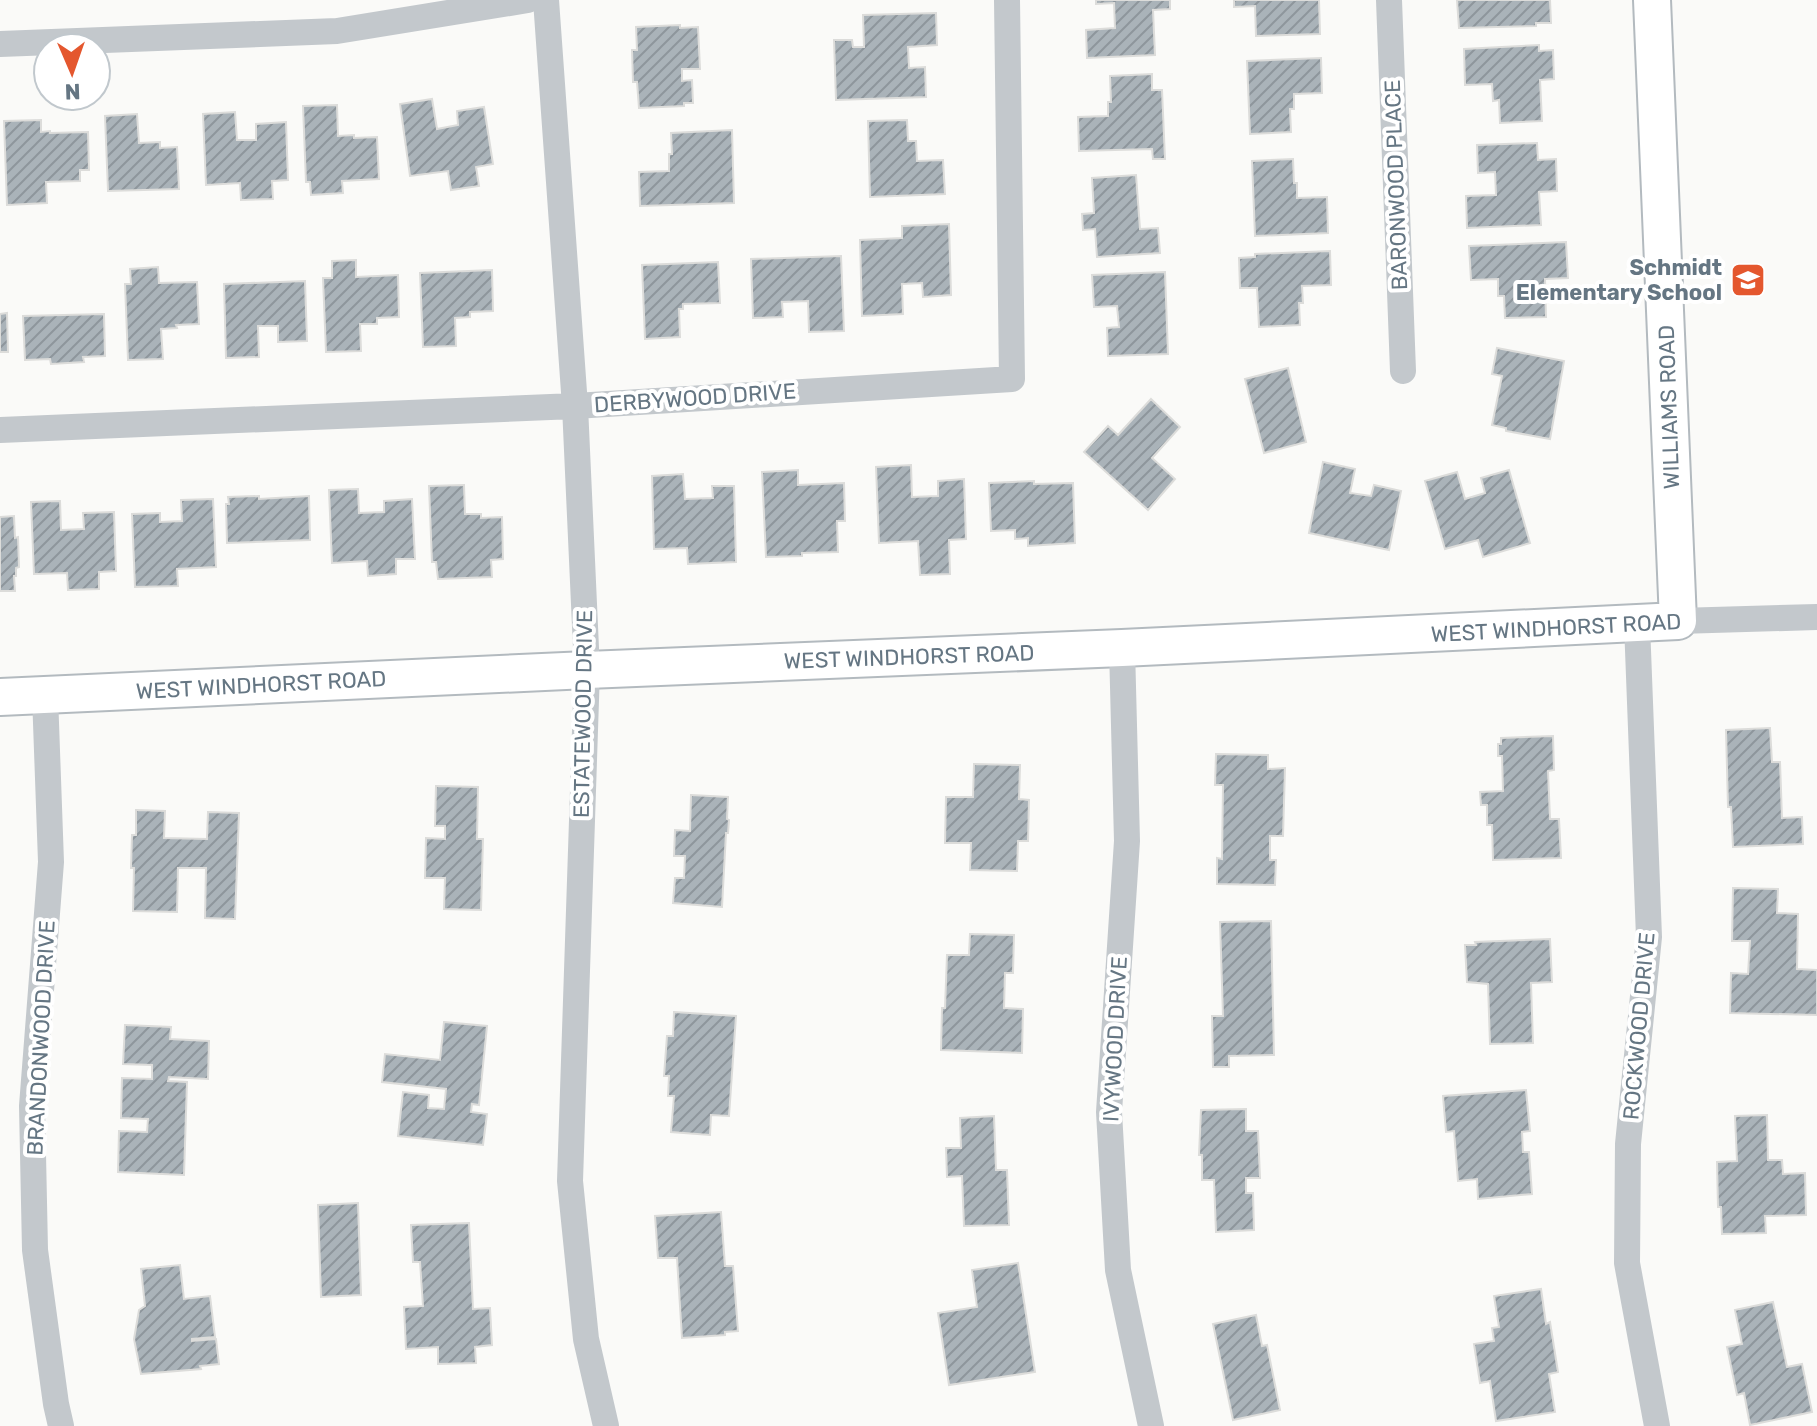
<svg xmlns="http://www.w3.org/2000/svg" width="1817" height="1426" viewBox="0 0 1817 1426" font-family="Rubik,sans-serif">
<defs>
<pattern id="building-hatch" width="6" height="6" patternUnits="userSpaceOnUse" patternTransform="scale(2)"><rect width="6" height="6" fill="#aab3b9"/><path d="M-1 1l2-2M0 6l6-6M5 7l2-2" fill="none" stroke="#8e969c"/></pattern>
</defs>
<rect width="100%" height="100%" fill="#fafaf8"/>
<path fill="url(#building-hatch)" stroke="#dcdcda" stroke-width="2" d="M1096,0H1170V9L1153,10L1155,55L1087,58L1086,30L1115,28L1114,3L1096,4Z
M1234,0H1319L1320,34L1256,36L1255,6L1234,7Z
M1457,0H1550L1551,23H1536V26L1459,28Z
M936,13L937,45L908,47L909,68L925,67L926,97L836,100L834,40H852L853,47H864L863,15Z
M680,25V28L698,27L700,69H682V81L692,80L693,103H684V106L639,108L637,82H633L632,50H637L636,27Z
M1539,45V51L1553,50L1554,79L1540,80L1542,121L1500,123L1499,100L1493,101L1492,84L1465,85L1464,49Z
M1321,58L1322,93L1294,94V109H1290L1291,132L1250,134L1247,61Z
M1152,74V90H1162L1165,159H1153L1152,149L1079,151L1078,117L1108,116V102H1111L1110,76Z
M432,99L437,129L458,125L457,111L484,107L493,164L476,167L479,186L451,190L448,171L410,176L400,104Z
M337,105L338,136L354,135V138L377,137L379,179L342,181L343,193L311,195L310,182H306L303,106Z
M235,112L237,140H256V124L286,122L288,180L272,181L273,199L241,200L240,183L206,185L203,114Z
M137,114L139,143L160,142V148L177,147L179,189L108,191L105,116Z
M41,120V132L50,131V133L88,132L89,170H80V181L46,182L47,203L7,205L4,121Z
M907,120L908,141H916L917,161L943,160L945,194L870,197L868,121Z
M732,130L734,203L640,206L639,172L669,171V154H672L671,133Z
M1537,143L1538,160L1556,159L1557,191L1539,192L1541,225L1467,228L1466,196L1496,195L1495,172L1478,173L1477,145Z
M1293,159L1294,183H1297V198L1327,197L1328,233L1255,236L1252,161Z
M1136,175L1140,229L1158,228L1160,253L1097,257L1095,229L1083,230L1082,214L1094,213L1092,178Z
M949,224L951,295L923,297L922,283L902,284L903,314L862,316L860,240L902,238V226Z
M1566,242L1568,278L1545,279L1546,317L1505,318L1504,296H1498V279L1471,280L1469,246Z
M1330,251L1331,285L1302,286L1303,303H1299L1300,325L1259,327L1257,288H1240L1239,258L1255,257V254Z
M841,256L844,331L809,332L808,301L782,302L783,317L753,318L751,259Z
M356,260V277L398,275L399,317L377,318V324H360L361,351L326,352L323,278H332V261Z
M718,262L720,303L683,304V309H679L680,337L645,339L642,265Z
M158,267L159,283L197,282L199,324L176,325L177,328L161,329L163,359L128,360L125,284H131L130,269Z
M492,270L493,311L470,312V317L455,318L456,346L423,347L420,273Z
M1165,272L1168,354L1108,356L1107,328L1119,327L1117,306L1094,307L1092,275Z
M305,281L307,341L278,342V326H258L259,357L226,358L224,284Z
M7,313L8,352H0V314Z
M104,314L105,356L83,357L84,362L51,364L50,359L25,360L23,316Z
M1497,348L1564,361L1550,439L1506,431V428L1492,425L1502,376L1492,374Z
M1288,368L1306,442L1264,453L1245,379Z
M1151,399L1180,427L1152,458L1175,479L1148,510L1084,452L1108,426L1118,435Z
M1323,462L1355,469L1350,493L1371,496L1374,485L1401,491L1389,550L1309,533Z
M911,465L912,497L938,496V481L964,479L966,539L949,540L950,574L920,575L918,541L879,543L876,467Z
M798,470V485L844,483L845,521H837L838,552L802,553V556L766,557L762,472Z
M1509,470L1530,543L1483,557L1478,540L1445,549L1425,481L1457,472L1465,499L1485,493L1481,478Z
M683,474L685,499L713,498L712,486H734L736,562L688,564L687,548L654,549L652,476Z
M1034,481V484L1073,483L1075,543L1028,546V538L1015,539V530L991,531L989,483Z
M464,485L465,514H481V518L502,517L503,559L491,560L492,577L438,579L436,562H432L429,486Z
M358,489L359,513L384,512V501L412,499L415,559H396V574L368,576L367,561L332,563L329,490Z
M259,496V499L309,496L310,540L227,543L226,504H229L228,497Z
M213,499L216,567L177,569L178,586L135,587L132,514L160,513V522L182,521L181,500Z
M60,501L61,530L84,529L83,513L114,512L116,571L99,572V589L68,590L67,573L34,574L31,502Z
M14,516L15,538L18,537L19,567L16,568V576H14L15,591H0V517Z
M1770,728L1772,762H1780L1782,818L1802,817L1803,844L1733,847L1731,807H1728L1726,730Z
M1553,736L1554,770L1548,771L1550,819H1559L1561,858L1493,860L1492,825H1487V805H1481L1480,792L1503,791L1502,756H1498V744H1501V738Z
M1216,754L1268,755V769L1285,768L1283,836H1270V860H1276L1275,885L1217,884V858L1222,859L1223,785H1215Z
M974,764L1020,765L1019,799L1029,800L1028,841H1018L1017,871L970,870L971,843H945L946,797H973Z
M436,786L478,787L477,839H483L481,910L444,909L445,878H425L426,838L445,839V826H435Z
M691,795L728,797L727,819L729,820L728,833H726L722,907L673,903L675,878H684L685,856H674L675,830L690,831Z
M136,810L165,811L164,838L207,839L208,812L239,813L235,919L205,918L206,868H178L177,912L133,911L134,868H131L132,835H136Z
M1733,888L1778,889L1777,913L1798,914L1797,969L1817,970V1015L1730,1013L1731,973L1748,974L1750,941H1732Z
M1271,921L1274,1055L1229,1056V1067H1213L1212,1016H1223L1220,922Z
M970,934L1014,935L1013,973H1005L1004,1008L1023,1009L1022,1053L941,1050L942,1008H945L947,955H969Z
M1550,939L1552,982L1531,983L1533,1043L1490,1044L1488,984L1467,982L1465,945H1476L1475,942Z
M674,1012L736,1016L729,1116L711,1115L710,1135L671,1132L674,1096H668L669,1076H664L667,1036H673Z
M444,1022L487,1026L479,1105L472,1104L471,1112L487,1114L483,1145L398,1136L403,1092L429,1095L428,1108L444,1109L446,1089L382,1082L385,1054L440,1060Z
M125,1025L171,1027L170,1039L209,1041L208,1079L169,1077L168,1081L187,1082L184,1175L118,1172L119,1131L147,1132L148,1119L121,1118L122,1078L152,1079V1065L123,1064Z
M1526,1090L1530,1131L1522,1132L1523,1152H1529L1532,1194L1478,1199L1477,1179L1458,1181L1454,1131L1446,1132L1443,1096Z
M1246,1109V1131H1258L1260,1178H1246V1193H1253L1254,1230L1216,1232L1214,1180H1202V1155H1199L1201,1110Z
M1767,1115L1768,1160H1782L1783,1174L1805,1173L1806,1215L1765,1216L1766,1233L1722,1234L1721,1207H1718L1717,1162L1737,1161L1735,1116Z
M994,1116L996,1170H1007L1009,1225L964,1226L962,1176L947,1177L946,1148H961L960,1118Z
M358,1203L361,1295L321,1297L318,1205Z
M721,1212L725,1266H733L738,1331L725,1332V1335L682,1338L677,1258H658L655,1216Z
M469,1223L473,1309L490,1308L492,1345L475,1347L476,1363L438,1364V1347L406,1349L404,1307L423,1306L420,1262H413L411,1225Z
M1018,1263L1035,1372L949,1385L938,1313L977,1307L972,1270Z
M180,1265L184,1299L210,1296L215,1337L192,1339V1341L216,1339L219,1364L200,1366L201,1369L141,1374L134,1339L139,1310L145,1306L141,1269Z
M1541,1289L1546,1324L1550,1322L1558,1372L1549,1374L1555,1412L1496,1421L1490,1381L1480,1383L1474,1344L1494,1341L1492,1328L1499,1327L1494,1296Z
M1773,1302L1787,1367L1802,1364L1812,1412L1750,1425L1744,1393L1737,1395L1727,1347L1742,1344L1735,1310Z
M1256,1315L1262,1346L1267,1345L1280,1410L1233,1420L1213,1324Z"/>
<g fill="none" stroke-linecap="round" stroke-linejoin="round">
<g stroke="#b3babf" stroke-width="40">
<path id="secondary" d="M0,697L587,670L1122,648L1678,621L1652,0"/>
</g>
<path stroke="#c3c8cc" stroke-width="26" d="M546,0L575,406L587,670L570,1181L586,1339L606,1426
M1389,0L1403,371
M0,44L337,31L528,0
M0,430L575,406L1012,379L1007,0
M1678,621L1817,617
M1637,624L1649,937L1628,1144L1627,1263L1657,1426
M1122,648L1127,841L1109,1112L1118,1270L1151,1426
M45,695L51,862L32,1106L35,1250L56,1404L61,1426"/>
<use href="#secondary" stroke="#fff" stroke-width="36"/>
</g>
<defs>
<g id="school-square" transform="scale(1.8)"><rect x="-9" y="-9" width="18" height="18" rx="4" fill="#e4572e" stroke="#fff"/><path d="M0-5L7-2L0 1L-7-2ZM-4 1L0 2.5L4 1V4Q0 6-4 4Z" fill="#fff"/></g>
</defs>
<g fill-rule="evenodd">
<use href="#school-square" x="1748" y="280"/>
</g>
<g text-anchor="middle" dominant-baseline="central" stroke-width="8" stroke-linejoin="round" paint-order="stroke">
<g font-size="22" fill="#657683" stroke="#fff">
<text transform="translate(1396 185) rotate(-92)">BARONWOOD PLACE</text>
<text transform="translate(695 398) rotate(-4)">DERBYWOOD DRIVE</text>
<text transform="translate(1669 407) rotate(-92)">WILLIAMS ROAD</text>
<text transform="translate(1556 628) rotate(-3)">WEST WINDHORST ROAD</text>
<text transform="translate(909 657) rotate(-2)">WEST WINDHORST ROAD</text>
<text transform="translate(261 685) rotate(-3)">WEST WINDHORST ROAD</text>
<text transform="translate(583 714) rotate(-89)">ESTATEWOOD DRIVE</text>
<text transform="translate(1639 1026) rotate(-85)">ROCKWOOD DRIVE</text>
<text transform="translate(41 1038) rotate(-87)">BRANDONWOOD DRIVE</text>
<text transform="translate(1115 1039) rotate(-87)">IVYWOOD DRIVE</text>
</g>
<g font-size="22" font-weight="bold" fill="#657683" stroke="#fff" text-anchor="end">
<text x="1722" y="267">Schmidt<tspan x="1722" dy="25">Elementary School</tspan></text>
</g>
</g>
<g transform="translate(72 72) rotate(178)"><circle r="38" fill="#ffffff" stroke="#c1c8cd" stroke-width="2"/>
<path d="M0-6L14 30L0 20L-14 30Z" fill="#e4572e"/>
<text y="-12" font-size="22" font-weight="bold" text-anchor="middle" fill="#657683">N</text>
</g>
</svg>
